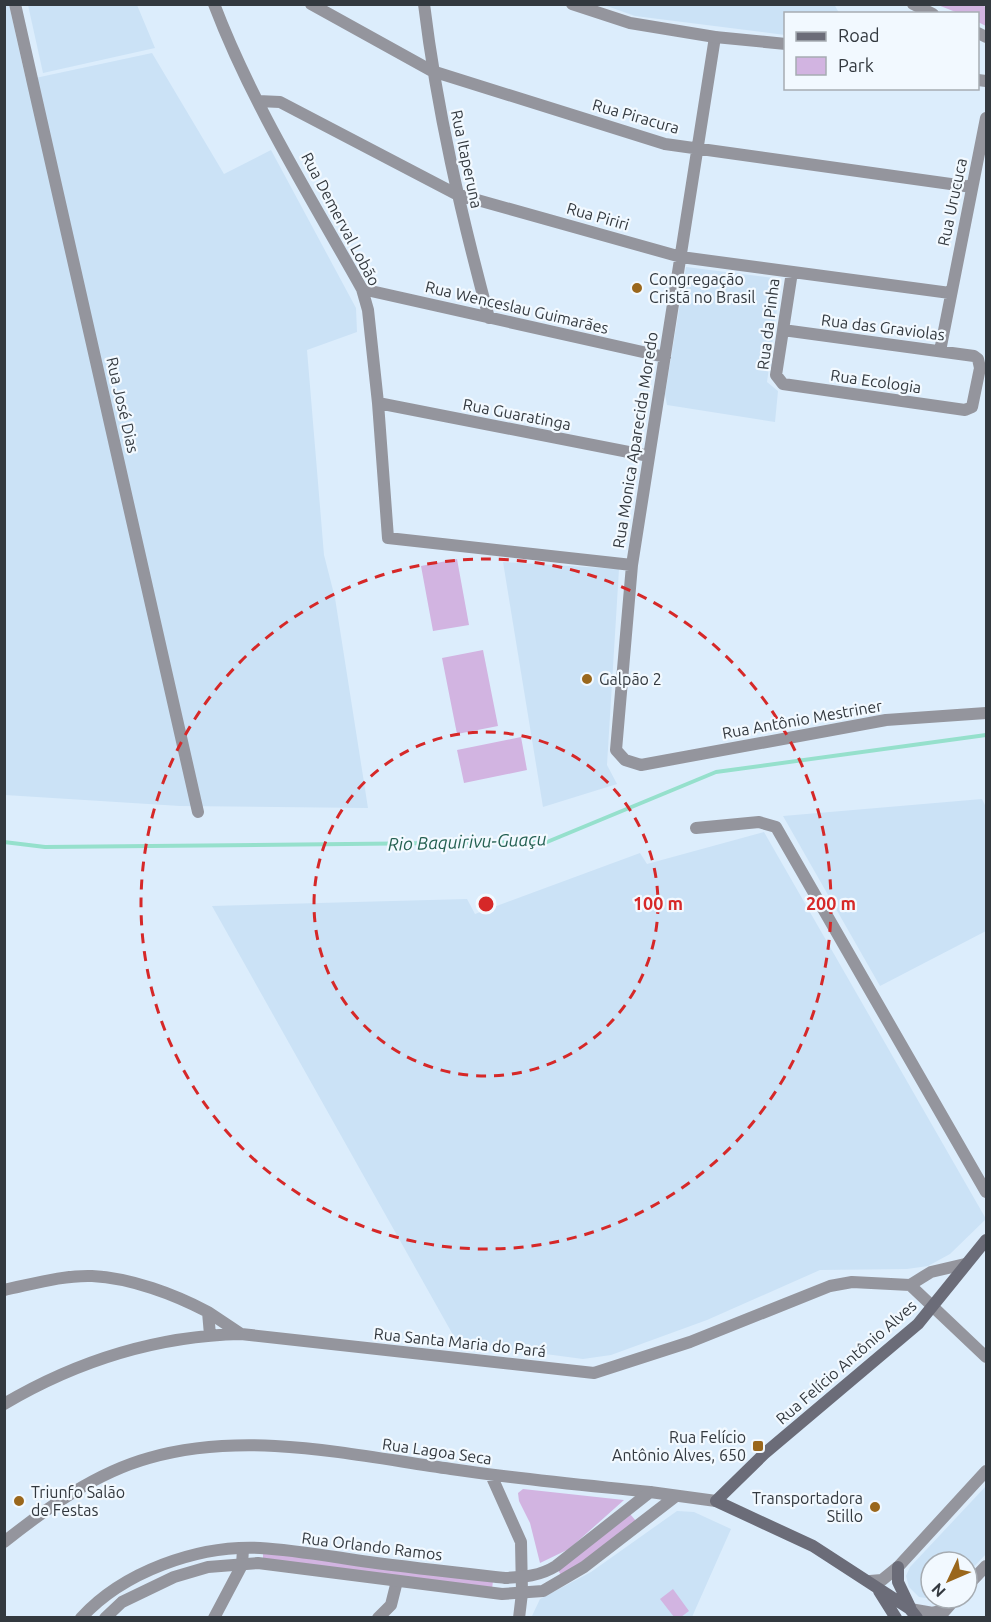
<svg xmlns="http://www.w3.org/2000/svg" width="991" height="1622" viewBox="0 0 991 1622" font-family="Ubuntu,sans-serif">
<rect width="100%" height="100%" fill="#dcedfc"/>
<path fill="#cbe2f6" d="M834,4L839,13L786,14L785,35L635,16L604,5Z
M4,5H9L26,80L152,53L224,174L271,150L356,308L357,332L307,350L324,555L335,598L368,808L180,806L5,795Z
M28,5H137L155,48L43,73Z
M686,267L781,279L767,382L778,391L775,422L667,405L665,394Z
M503,562L619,569L607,765L617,784L543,807Z
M982,799L986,807V931L880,986L783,816Z
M764,832L986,1219L950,1254L928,1266L907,1269L820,1270L707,1320L611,1355L583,1359L457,1342L212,906L467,899L475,914L640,853L647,864Z
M986,1486V1554L967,1574V1562H931V1598H943L940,1600L919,1597L909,1587L906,1576L910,1567Z
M677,1511L694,1512L731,1529L692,1617L532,1616L540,1599L591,1572Z"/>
<path fill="#d2b4e1" d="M938,5H981L986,7V26L978,22V14L958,13Z
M457,559L469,625L433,631L421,566Z
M483,650L498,726L457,734L442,658Z
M521,737L527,770L464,783L457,750Z
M523,1489L624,1500L569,1549L540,1563L530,1523L519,1501L518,1493Z
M630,1514L636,1521L562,1577L558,1570Z
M263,1552L493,1581L492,1589L263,1559Z
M673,1589L689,1611L681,1617H674L660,1599Z"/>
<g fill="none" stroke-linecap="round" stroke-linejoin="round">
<path stroke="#95e0cc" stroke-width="4" d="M4,842L45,847L547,842L716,772L986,735"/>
<path stroke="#94959d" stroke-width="12" d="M15,4L198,812
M214,4C252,104 310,196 362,289L368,310L378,403L388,538L632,565
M311,4L432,71L665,144L972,187
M424,4C437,111 461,214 489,318
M715,37L632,565L616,750L625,760L641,765L886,720L986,713
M258,101L280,102L456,194L681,257L950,293
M362,289L665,357
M783,330L974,356L978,359L980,368L972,407L965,410L783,384L776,375L792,272
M940,351L986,118
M378,403L649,456
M696,828L759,822L776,827L986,1192
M910,1285L986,1357
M4,1290C33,1284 63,1275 92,1276C131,1278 174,1294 208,1312
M210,1335L208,1312L241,1334
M4,1404C77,1361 156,1336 241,1334L594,1373L690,1342L830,1286L852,1282L910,1285L931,1272L965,1264
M491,1475L521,1542L522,1593L519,1618
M4,1542C47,1508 95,1473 149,1458C248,1430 352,1455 451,1469C517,1479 584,1485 650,1492
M870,1581L882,1580L898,1567L986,1471
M967,1586L986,1566
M910,1609L933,1613L945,1609
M942,1614L956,1598
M214,1618L242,1565L243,1549
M378,1618L391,1605L397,1581"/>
<path stroke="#94959d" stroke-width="12" d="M572,4L630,23L715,37L786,44
M913,4L933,14
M978,33L986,37
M978,80L986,81
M81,1618C123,1572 197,1545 260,1548C296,1550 333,1557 369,1562C414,1568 460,1573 505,1578C524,1577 540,1576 556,1566L650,1492L716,1501
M105,1618L122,1602L174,1577L208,1567L258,1563L502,1594L543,1591L584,1567L676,1496"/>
<path stroke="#6b6c78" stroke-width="12" d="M898,1567V1582L910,1607
M879,1591L896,1618
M917,1618L910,1609L813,1546L716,1501L764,1454L918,1324L986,1240"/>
</g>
<g fill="none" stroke="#d62828" stroke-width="3" stroke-dasharray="10 8">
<circle cx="486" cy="904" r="172"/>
<circle cx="486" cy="904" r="345"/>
</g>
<g fill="#9a671c" stroke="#f2f9ff" stroke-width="2">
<circle cx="637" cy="288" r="6"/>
<circle cx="587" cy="679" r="6"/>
<rect x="752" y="1440" width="12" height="12" rx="3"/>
<circle cx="19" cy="1501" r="6"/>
<circle cx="875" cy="1507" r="6"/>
</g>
<g text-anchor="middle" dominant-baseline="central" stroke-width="4.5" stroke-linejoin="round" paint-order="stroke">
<g font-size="16" fill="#33393f" stroke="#f2f9ff">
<text transform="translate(636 116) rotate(16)">Rua Piracura</text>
<text transform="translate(467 159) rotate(78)">Rua Itaperuna</text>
<text transform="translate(952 202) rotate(-78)">Rua Urucuca</text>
<text transform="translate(598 216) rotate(16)">Rua Piriri</text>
<text transform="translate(341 219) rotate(62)">Rua Demerval Lobão</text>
<text transform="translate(517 307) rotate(13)">Rua Wenceslau Guimarães</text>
<text transform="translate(768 324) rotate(-83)">Rua da Pinha</text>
<text transform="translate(883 327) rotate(7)">Rua das Graviolas</text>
<text transform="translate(876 381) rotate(8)">Rua Ecologia</text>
<text transform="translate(123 405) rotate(77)">Rua José Dias</text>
<text transform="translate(517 414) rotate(11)">Rua Guaratinga</text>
<text transform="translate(635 440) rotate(-81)">Rua Monica Aparecida Moredo</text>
<text transform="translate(802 719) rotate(-10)">Rua Antônio Mestriner</text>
<text transform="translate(460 1342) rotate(6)">Rua Santa Maria do Pará</text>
<text transform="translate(846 1362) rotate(-41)">Rua Felício Antônio Alves</text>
<text transform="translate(437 1451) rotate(8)">Rua Lagoa Seca</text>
<text transform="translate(372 1546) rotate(7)">Rua Orlando Ramos</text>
</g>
<g font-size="16" fill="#33393f" stroke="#f2f9ff" text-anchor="start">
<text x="649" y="279">Congregação<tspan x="649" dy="18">Cristã no Brasil</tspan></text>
<text x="599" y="679">Galpão 2</text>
<text x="746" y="1437" text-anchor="end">Rua Felício<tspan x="746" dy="18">Antônio Alves, 650</tspan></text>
<text x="31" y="1492">Triunfo Salão<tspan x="31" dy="18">de Festas</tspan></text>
<text x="863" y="1498" text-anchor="end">Transportadora<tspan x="863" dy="18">Stillo</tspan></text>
</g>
<g font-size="18" font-style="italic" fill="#246052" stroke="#f2f9ff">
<text transform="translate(467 841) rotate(-2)">Rio Baquirivu-Guaçu</text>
</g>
</g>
<circle cx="486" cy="904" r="9" fill="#d62828" stroke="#f2f9ff" stroke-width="3"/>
<g font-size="18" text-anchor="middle" font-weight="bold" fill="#d62828" stroke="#f2f9ff" stroke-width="4.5" stroke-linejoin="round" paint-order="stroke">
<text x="658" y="910">100 m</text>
<text x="831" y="910">200 m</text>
</g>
<rect width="991" height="1622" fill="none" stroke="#33393f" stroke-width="12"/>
<rect x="784" y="12" width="195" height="78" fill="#f2f9ff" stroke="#a6acb2" stroke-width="1.5"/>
<rect x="796" y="32" width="30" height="9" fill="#6b6c78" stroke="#a6acb2" stroke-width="1.5"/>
<text x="838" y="42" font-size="18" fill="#33393f">Road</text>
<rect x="796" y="57" width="30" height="18" fill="#d2b4e1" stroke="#a6acb2" stroke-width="1.5"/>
<text x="838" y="72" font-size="18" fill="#33393f">Park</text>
<g transform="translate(949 1580) rotate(226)"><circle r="28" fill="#f2f9ff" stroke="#a6acb2" stroke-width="1.5"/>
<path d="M0-4.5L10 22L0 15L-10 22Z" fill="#9a671c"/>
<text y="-9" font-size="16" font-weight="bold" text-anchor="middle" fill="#33393f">N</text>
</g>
</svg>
